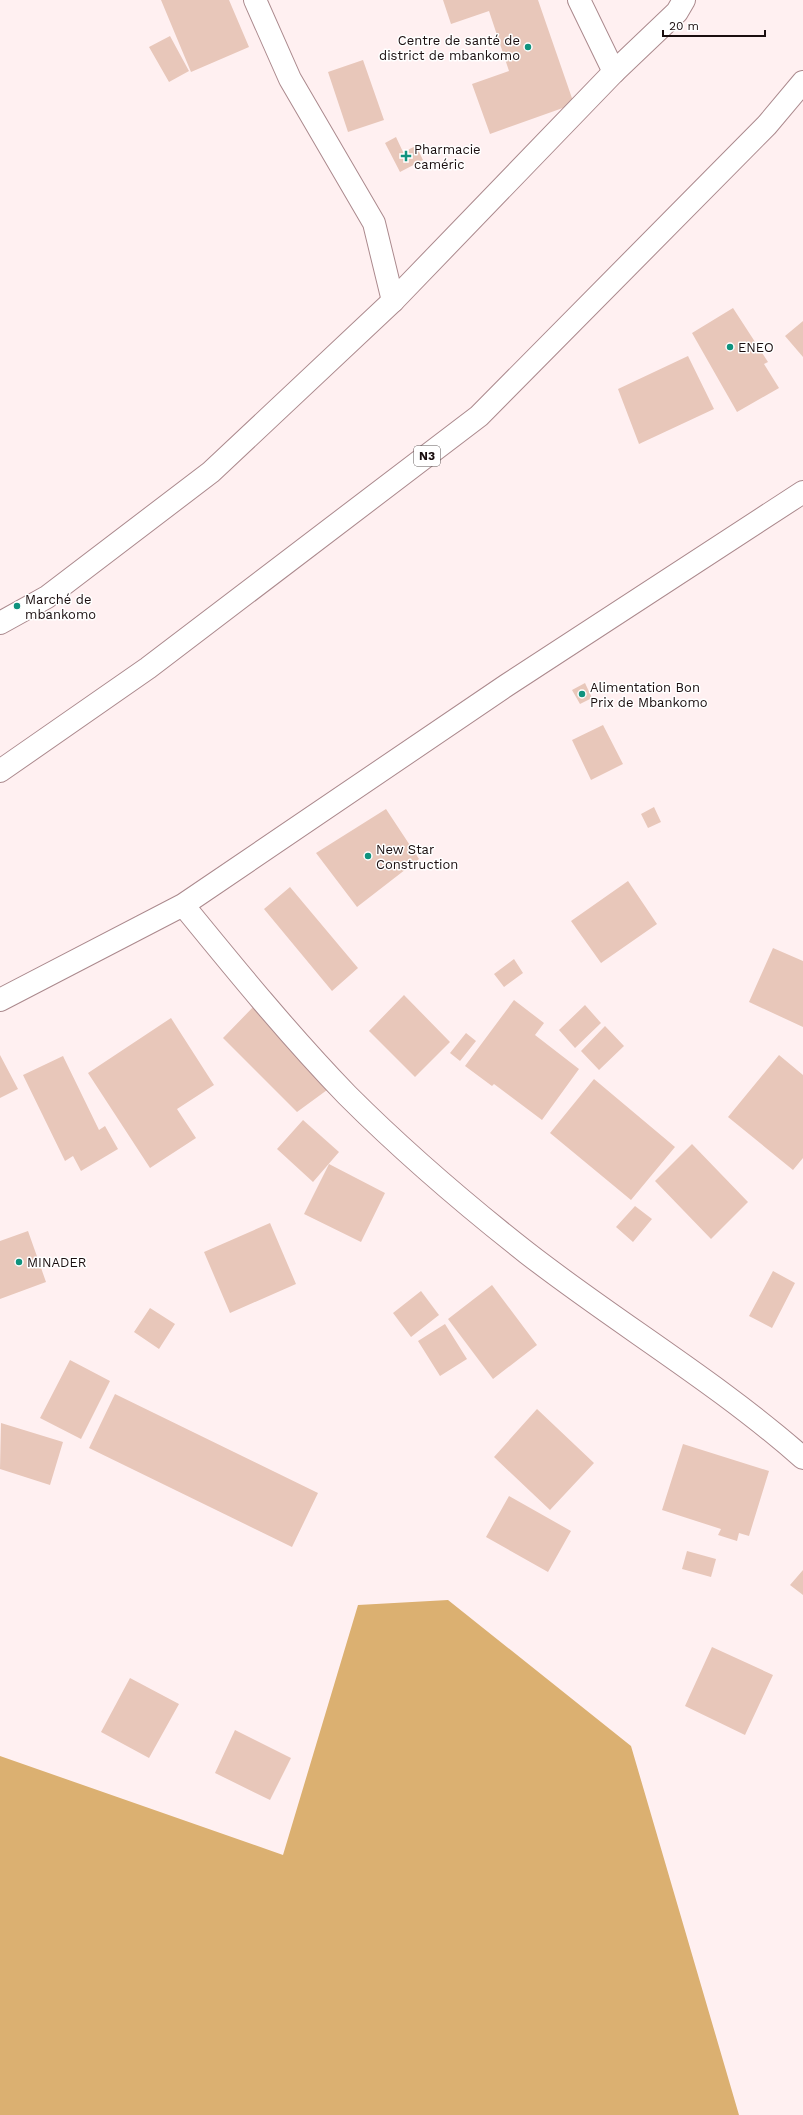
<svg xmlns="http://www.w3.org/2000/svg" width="803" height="2115" viewBox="0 0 803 2115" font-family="'Work Sans',sans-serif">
<rect width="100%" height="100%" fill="#fff0f1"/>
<path fill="#dbb071" d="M448,1600L631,1746L739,2115H0V1756L283,1855L358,1605Z"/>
<path fill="#e8c7ba" d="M161,0H229L249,47L191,72Z
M443,0H538L574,104L490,134L472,84L509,71L489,11L451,24Z
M170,36L189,71L169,82L149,47Z
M363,60L384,120L348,132L328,72Z
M396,137L403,152L416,146L423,160L400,172L385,143Z
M733,308L768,362L764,364L779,388L737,412L692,333Z
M803,321V357L785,336Z
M688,356L714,409L639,444L618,389Z
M585,683L592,698L580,704L572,690Z
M603,725L623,764L591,780L572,740Z
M654,807L661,822L648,828L641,814Z
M386,809L419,859L357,907L316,853Z
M628,881L657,924L601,963L571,921Z
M290,887L358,968L332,991L264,909Z
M773,948L803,961V1027L749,1002Z
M514,959L523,973L504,987L494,974Z
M404,995L450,1042L415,1077L369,1031Z
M514,1000L544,1023L535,1035L579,1069L542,1120L494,1084L492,1086L465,1066Z
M259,1001L338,1082L297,1112L223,1038Z
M585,1005L601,1023L575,1048L559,1030Z
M171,1018L214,1085L177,1109L196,1138L150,1168L88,1073Z
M605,1026L624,1046L599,1070L581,1051Z
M466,1033L476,1041L460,1061L450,1053Z
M0,1055L18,1089L0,1098Z
M779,1055L803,1075V1158L793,1170L728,1117Z
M63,1056L99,1130L105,1126L118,1149L81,1171L73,1156L65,1161L23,1075Z
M594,1079L675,1147L631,1200L550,1133Z
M303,1120L339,1152L313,1182L277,1149Z
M692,1144L748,1202L711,1239L655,1181Z
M329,1164L385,1193L361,1242L304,1214Z
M635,1206L652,1219L633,1242L616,1227Z
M270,1223L296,1284L230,1313L204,1252Z
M28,1231L46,1282L0,1299V1241Z
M773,1271L795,1283L772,1328L749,1316Z
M492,1285L537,1345L493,1379L448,1319Z
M421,1291L439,1315L411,1337L393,1313Z
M150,1308L175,1324L159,1349L134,1332Z
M445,1324L467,1359L440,1376L418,1341Z
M70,1360L110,1381L81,1439L40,1418Z
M115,1394L318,1493L292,1547L89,1448Z
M537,1409L594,1463L550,1510L494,1457Z
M1,1423L63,1442L50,1485L0,1469Z
M683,1444L769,1471L749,1536L739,1533L737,1541L718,1535L721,1529L662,1510Z
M509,1496L571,1531L548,1572L486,1537Z
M687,1551L716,1559L711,1577L682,1569Z
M803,1570V1595L790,1585Z
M712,1647L773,1675L745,1735L685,1706Z
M130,1678L179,1704L149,1758L101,1732Z
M235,1730L291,1758L270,1800L215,1773Z"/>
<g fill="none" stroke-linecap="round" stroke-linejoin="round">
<g stroke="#ab898d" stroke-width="24">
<path id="minor" d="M255,0L290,79L374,223L393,301
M579,0L614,72"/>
</g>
<g stroke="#ab898d" stroke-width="24">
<path id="tertiary" d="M0,623L47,597L211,472L393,301L614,72L677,12L684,0
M183,905C236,970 289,1035 347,1095C402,1150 466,1205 527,1253C617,1323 717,1382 803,1458
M0,1000L183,905L507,685L803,492"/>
</g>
<g stroke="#ab898d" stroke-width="24">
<path id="trunk" d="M0,771L148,668L479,416L767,125L803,82"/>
</g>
<use href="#minor" stroke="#fff" stroke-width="22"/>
<use href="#tertiary" stroke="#fff" stroke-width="22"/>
<use href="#trunk" stroke="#fff" stroke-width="22"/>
</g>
<g fill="#0f937e" stroke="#fff" stroke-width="1.5">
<circle cx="528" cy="47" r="4"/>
<path d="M404 150h4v4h4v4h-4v4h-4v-4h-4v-4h4z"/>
<circle cx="730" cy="347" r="4"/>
<circle cx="17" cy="606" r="4"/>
<circle cx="582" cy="694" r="4"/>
<circle cx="368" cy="856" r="4"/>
<circle cx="19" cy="1262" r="4"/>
</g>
<g text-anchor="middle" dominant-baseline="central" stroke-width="3" stroke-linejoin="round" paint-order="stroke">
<rect fill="#fff" stroke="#5f5657" stroke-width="1" x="414" y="446" width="26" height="20" rx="3"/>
<g font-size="12" font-weight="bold" fill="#1a0e0f">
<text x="427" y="456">N3</text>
</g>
<g font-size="13" fill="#1a0e0f" stroke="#fff" text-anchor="start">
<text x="520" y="40" text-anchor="end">Centre de santé de<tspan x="520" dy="15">district de mbankomo</tspan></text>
<text x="414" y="149">Pharmacie<tspan x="414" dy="15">caméric</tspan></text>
<text x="738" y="347">ENEO</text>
<text x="25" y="599">Marché de<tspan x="25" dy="15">mbankomo</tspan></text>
<text x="590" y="687">Alimentation Bon<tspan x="590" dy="15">Prix de Mbankomo</tspan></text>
<text x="376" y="849">New Star<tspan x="376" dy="15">Construction</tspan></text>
<text x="27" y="1262">MINADER</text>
</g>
</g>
<path d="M663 30v6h102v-6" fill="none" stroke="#1a0e0f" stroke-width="2"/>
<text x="669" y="30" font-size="12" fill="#1a0e0f" stroke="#ffffff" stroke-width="3" paint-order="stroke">20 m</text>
</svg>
